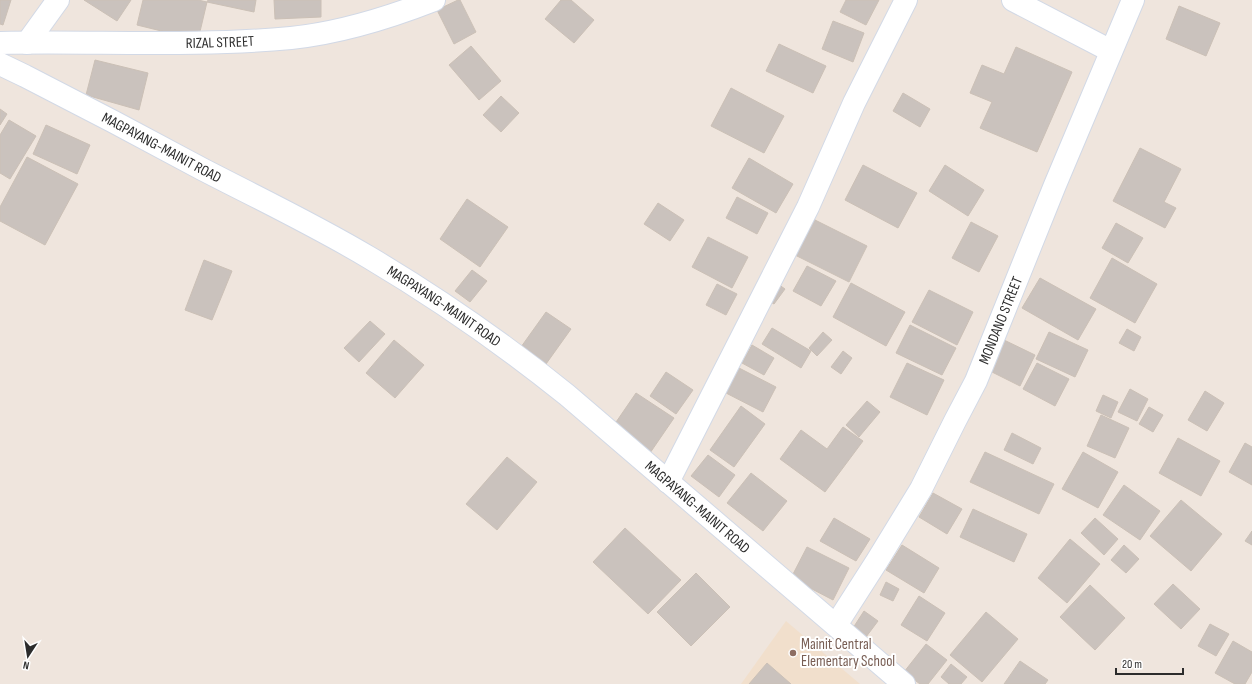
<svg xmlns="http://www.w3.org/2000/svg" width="1252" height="684" viewBox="0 0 1252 684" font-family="'Sofia Sans Condensed',sans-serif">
<rect width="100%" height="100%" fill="#efe5dd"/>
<path fill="#f1dfcc" d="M786,621L860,684H741Z"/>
<path fill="#cac2bd" stroke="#cbc0b6" d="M0,0H11L3,25L0,24Z
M84,0H131L117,21Z
M143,0H198L207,2L198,40L137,25Z
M208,0H256L254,12L207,2Z
M274,0H321V17L275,19Z
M458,0H460L476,32L454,44L437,10Z
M561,0H571L594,20L574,43L545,19Z
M846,0H879L866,25L840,12Z
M1179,6L1220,23L1206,56L1166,39Z
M833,21L864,33L853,62L822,49Z
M779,44L826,66L813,93L766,71Z
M471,46L501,81L479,100L449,65Z
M1016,47L1072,72L1037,152L980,128L992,102L970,93L982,65L1004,74Z
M95,60L148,73L139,110L86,95Z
M731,88L784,116L764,153L711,126Z
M903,93L930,109L920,127L893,111Z
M501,96L519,113L501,132L483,115Z
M0,109L7,114L0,125Z
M9,120L36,136L10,179L0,173V135Z
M46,125L90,145L77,174L33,154Z
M1140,148L1181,169L1164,202L1176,208L1165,228L1113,201Z
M27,157L78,184L45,245L0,221V207Z
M749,158L793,184L776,213L732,188Z
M863,165L917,193L898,228L845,200Z
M945,165L984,190L968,216L929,191Z
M737,197L768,213L757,234L726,218Z
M467,199L508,227L480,267L440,239Z
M658,203L684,220L670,241L644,224Z
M811,218L867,246L849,282L793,254Z
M971,222L998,236L979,272L952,258Z
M1116,223L1143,238L1128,263L1102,248Z
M708,237L748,257L732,288L692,267Z
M1112,258L1157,284L1135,323L1090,298Z
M204,260L232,271L212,320L185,310Z
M807,266L836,281L821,306L793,291Z
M472,270L487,281L470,302L455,291Z
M1040,278L1096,309L1078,340L1022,308Z
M775,282L785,289L774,304L764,298Z
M851,283L905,312L886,346L833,317Z
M717,284L737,294L726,315L706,305Z
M929,290L973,312L957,345L912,322Z
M546,312L571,329L546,364L521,347Z
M370,321L385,334L359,362L344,348Z
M910,325L956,348L942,375L896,353Z
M772,328L811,351L801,368L762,344Z
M1127,329L1141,337L1134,351L1119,343Z
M823,332L832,340L817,356L809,348Z
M1049,332L1088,350L1075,377L1036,359Z
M394,340L424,365L395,398L366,373Z
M1004,340L1035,355L1020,386L988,370Z
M752,345L774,358L764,375L742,363Z
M843,351L852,358L841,374L831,367Z
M907,363L944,380L927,415L890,397Z
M1037,363L1069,379L1055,406L1023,389Z
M739,368L776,387L763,412L726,393Z
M666,372L693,390L676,414L650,396Z
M1130,389L1148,399L1137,421L1118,412Z
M1205,391L1224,403L1207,431L1188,420Z
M636,393L674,418L650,453L612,428Z
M1103,395L1118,402L1111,418L1096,411Z
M867,401L880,412L859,437L846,425Z
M741,406L765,424L734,467L710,450Z
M1149,407L1163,415L1153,432L1139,424Z
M1101,415L1129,428L1115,458L1087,446Z
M843,427L863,441L825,492L780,459L801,430L827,449Z
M1012,433L1041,448L1033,464L1004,450Z
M1178,438L1220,461L1201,496L1159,473Z
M1245,443L1252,447V485L1229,472Z
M985,452L1054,484L1039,514L970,482Z
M1083,452L1118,472L1098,508L1062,489Z
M708,455L735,475L719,497L691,476Z
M507,457L537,482L497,530L466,504Z
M751,473L787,501L763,531L727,503Z
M1124,485L1160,511L1140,540L1103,515Z
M933,493L962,509L947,534L919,517Z
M1181,500L1222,534L1191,571L1150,536Z
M973,509L1027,534L1014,562L960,537Z
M834,518L870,539L856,561L820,541Z
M1095,518L1118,539L1104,555L1081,533Z
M625,528L681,580L648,614L593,562Z
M1252,531V545L1245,541Z
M1070,539L1100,564L1067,603L1038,578Z
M902,545L939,568L924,593L886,570Z
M1124,545L1139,559L1126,573L1111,560Z
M807,547L849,568L833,600L791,578Z
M696,573L730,607L691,646L657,612Z
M886,582L899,589L893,601L880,595Z
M1173,584L1200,609L1181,629L1154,604Z
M1090,585L1125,618L1095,650L1060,617Z
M919,596L945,613L927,641L901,625Z
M864,611L878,621L866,637L853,628Z
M986,612L1018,639L982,682L950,655Z
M1210,624L1229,634L1216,656L1198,646Z
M1233,641L1252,652V672L1245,684H1235L1215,673Z
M926,644L947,660L928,684H920L904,672Z
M1020,661L1048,680L1045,684H1004Z
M767,663L791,684H749Z
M951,664L967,677L961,684H949L941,677Z"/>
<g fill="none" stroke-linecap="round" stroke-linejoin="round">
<g stroke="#d2d9e6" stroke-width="24">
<g id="street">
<path d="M1013,0L1111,51"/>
<path id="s1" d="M0,43C97,41 194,47 291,38C339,33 388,18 434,0"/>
<path d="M27,43L58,0"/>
<path d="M668,482L808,207L854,103L906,0"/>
<path id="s2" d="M836,625L877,561L921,489L955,421L976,381L1055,185L1133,0"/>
</g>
</g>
<g stroke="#d2d9e6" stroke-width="24">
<g id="secondary">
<path id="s3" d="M0,64L25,76C84,106 143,137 202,169C258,198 315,225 370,258C439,299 505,345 567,395L904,684"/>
</g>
</g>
<use href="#street" stroke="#fff" stroke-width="22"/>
<use href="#secondary" stroke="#fff" stroke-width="22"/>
</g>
<circle fill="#8d6e63" stroke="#fff" stroke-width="1.5" cx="793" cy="653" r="4"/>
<g text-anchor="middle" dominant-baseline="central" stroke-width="4" stroke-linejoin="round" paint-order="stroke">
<g font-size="15" fill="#2c2c2c" stroke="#fff">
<text stroke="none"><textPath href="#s1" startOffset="220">RIZAL STREET</textPath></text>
<text stroke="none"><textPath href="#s3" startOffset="182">MAGPAYANG-MAINIT ROAD</textPath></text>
<text stroke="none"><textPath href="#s3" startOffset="506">MAGPAYANG-MAINIT ROAD</textPath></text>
<text stroke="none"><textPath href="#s2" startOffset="347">MONDANO STREET</textPath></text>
<text stroke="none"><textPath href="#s3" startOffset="830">MAGPAYANG-MAINIT ROAD</textPath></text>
</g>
<g font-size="15" fill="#785e54" stroke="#fff" text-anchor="start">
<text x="801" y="644">Mainit Central<tspan x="801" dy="17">Elementary School</tspan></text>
</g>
</g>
<g transform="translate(28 656) rotate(192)" stroke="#ffffff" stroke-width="3" paint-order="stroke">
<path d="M0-3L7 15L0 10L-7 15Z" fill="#2c2c2c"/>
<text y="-6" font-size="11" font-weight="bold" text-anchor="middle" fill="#2c2c2c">N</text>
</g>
<path d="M1116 668v6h67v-6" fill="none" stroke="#2c2c2c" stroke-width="2"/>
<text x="1122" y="668" font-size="12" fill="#2c2c2c" stroke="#ffffff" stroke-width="3" paint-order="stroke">20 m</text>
</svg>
